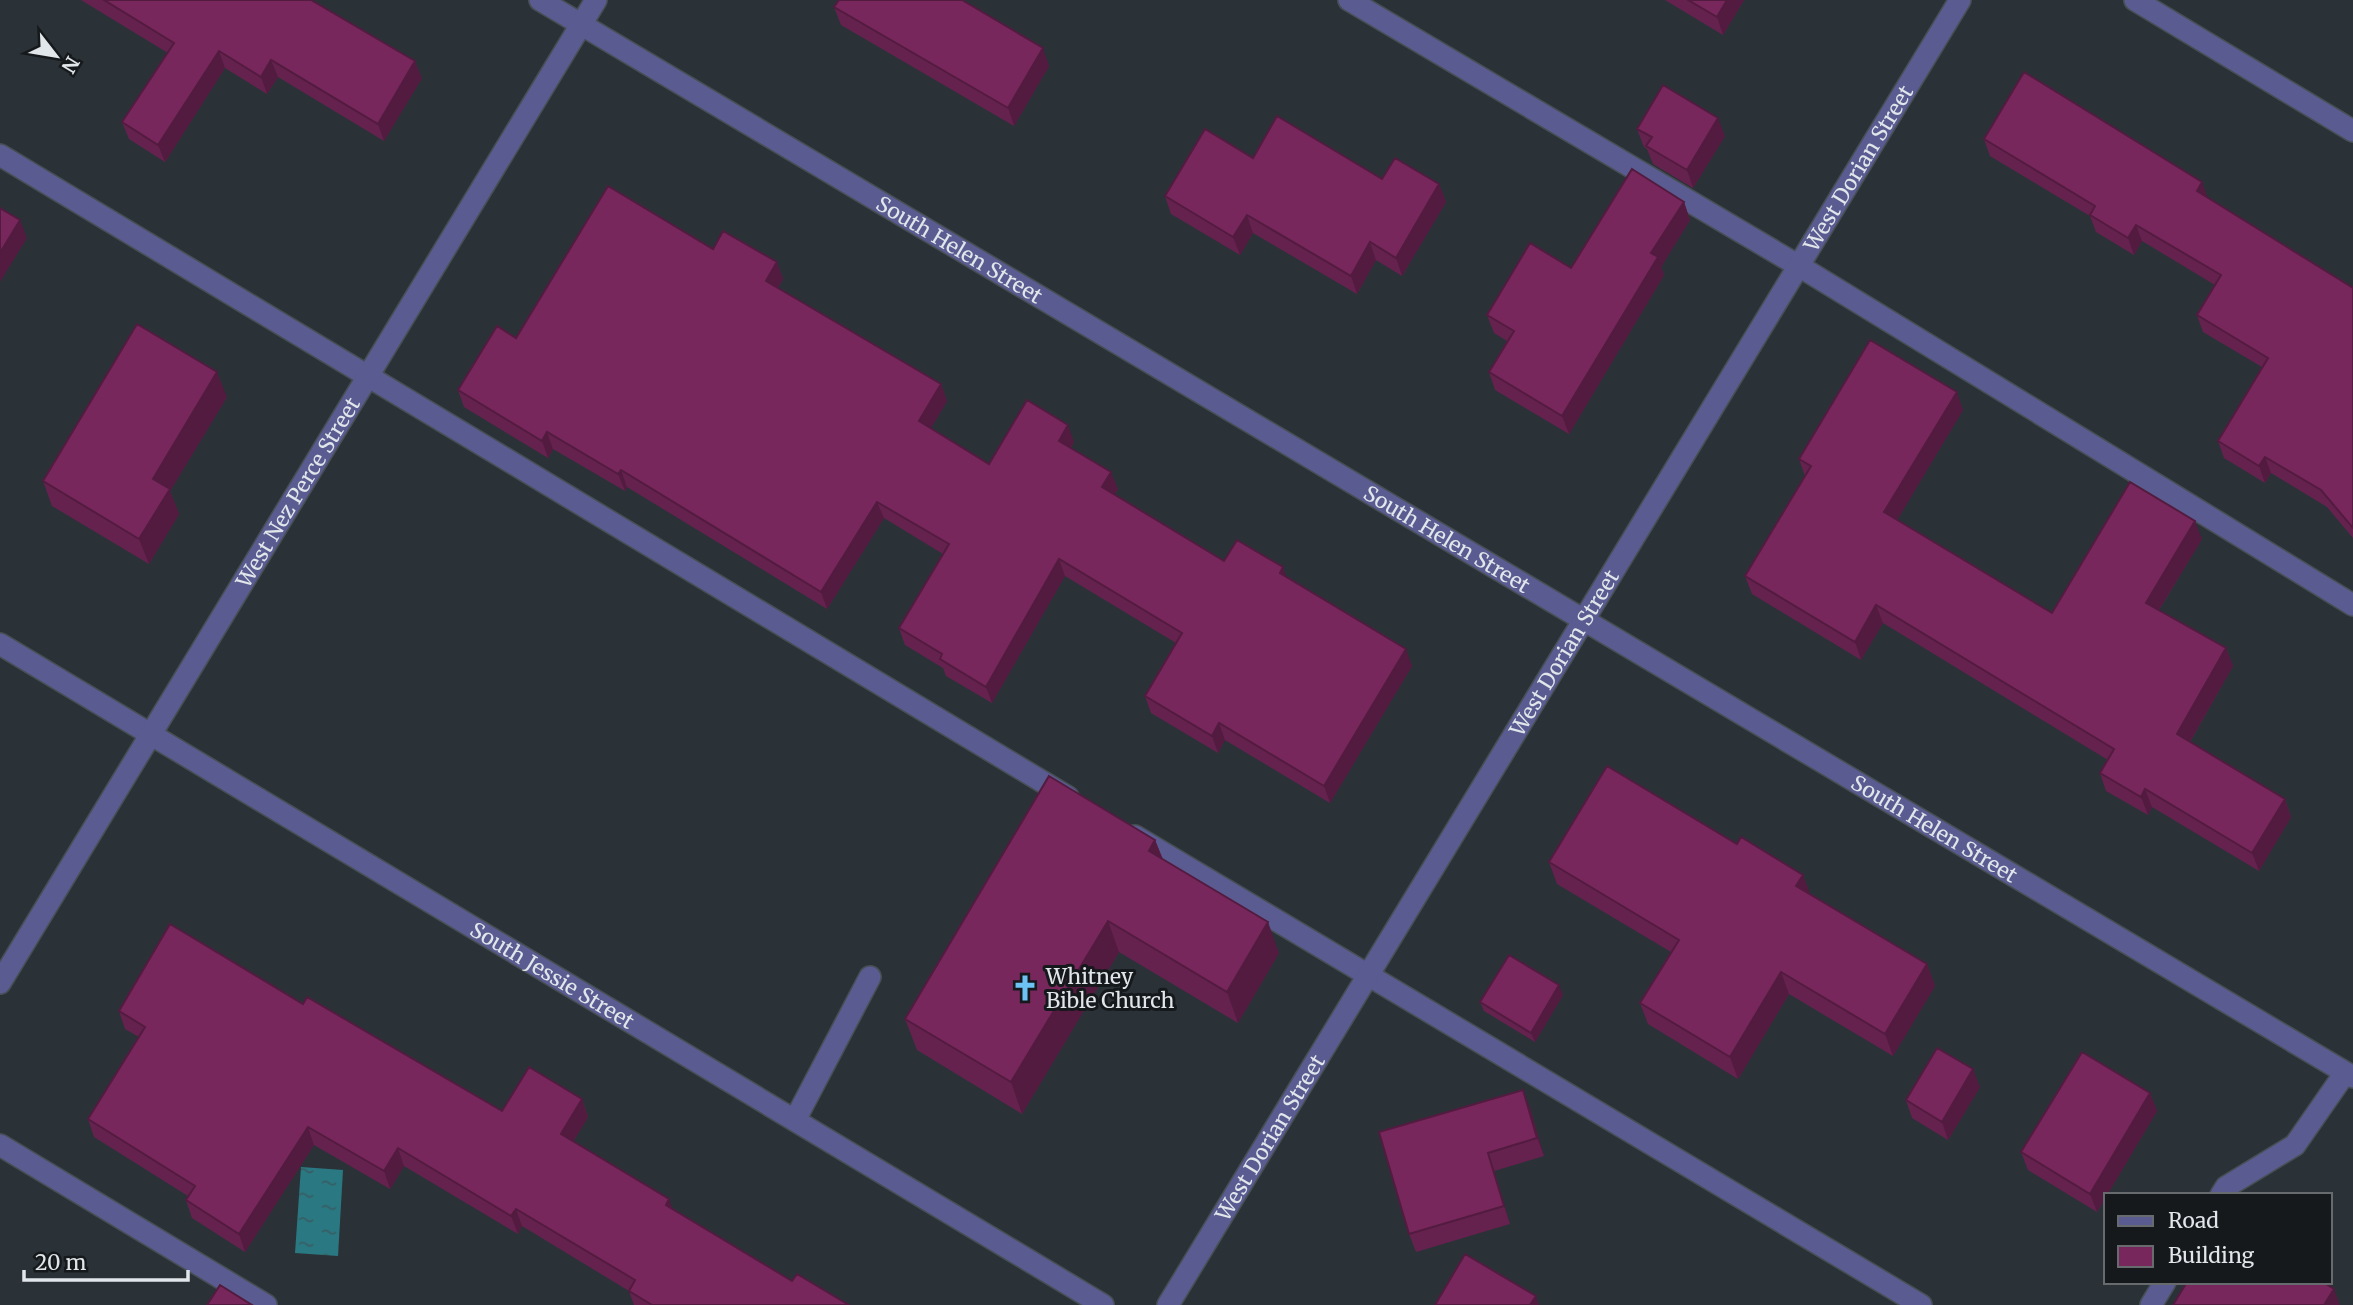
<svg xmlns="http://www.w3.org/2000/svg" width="2353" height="1305" viewBox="0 0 2353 1305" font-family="Merriweather,serif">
<defs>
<pattern id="water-ripples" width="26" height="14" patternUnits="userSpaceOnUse" patternTransform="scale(1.75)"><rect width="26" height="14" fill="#2a7882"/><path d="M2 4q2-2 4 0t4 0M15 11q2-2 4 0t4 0" fill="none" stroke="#375e64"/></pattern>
</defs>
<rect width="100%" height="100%" fill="#2a3238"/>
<path fill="url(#water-ripples)" d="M301,1167L343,1170L338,1256L295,1253Z"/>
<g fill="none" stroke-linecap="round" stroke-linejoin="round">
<g stroke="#474f54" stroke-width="24">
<g id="minor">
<path id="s1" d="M540,0L2353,1077"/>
<path d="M1349,0L1799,266L2353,605"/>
<path d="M2135,0L2353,131"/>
<path d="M0,155L1068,797"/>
<path id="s2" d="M0,644L1103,1305"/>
<path d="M1135,836L1921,1305"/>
<path id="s3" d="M0,983L596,0"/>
<path d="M795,1120L870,977"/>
<path d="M0,1145L266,1305"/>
<path d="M2221,1195L2226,1187L2295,1145L2345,1073"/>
<path id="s4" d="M1168,1305L1960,0"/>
<path d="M2151,1305L2165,1282"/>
</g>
</g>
<use href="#minor" stroke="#5a5b90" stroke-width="21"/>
</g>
<path fill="#66224e" d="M81,0H311L422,78L384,141L278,77L267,94L225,68L165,162L129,139L122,122L168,53Z
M1665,0H1744L1723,35Z
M834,7L1049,66L1014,126L841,25Z
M1637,129L1725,136L1693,188L1653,164L1647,149L1644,147Z
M1984,139L2208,198L2353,288V538L2327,507L2271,473L2265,483L2224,458L2218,441L2262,367L2203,332L2197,315L2215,285L2142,241L2134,255L2096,232L2090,216L1990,156Z
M1253,158L1382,179L1439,184L1446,202L1402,276L1376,260L1357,294L1253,233L1240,255L1171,214L1165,196Z
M1684,202L1690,220L1661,267L1664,275L1569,434L1495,390L1489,372L1507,341L1494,333L1487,315L1571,268Z
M713,249L777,262L783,279L778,288L941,384L947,401L931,428L989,464L1074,442L1071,448L1118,489L1114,495L1224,561L1287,577L1412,666L1330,803L1225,740L1218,753L1151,713L1145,696L1176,643L1065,576L992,703L946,676L943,668L905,645L899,628L943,554L884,518L827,609L627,487L625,491L553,449L548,458L464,407L458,390L516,338Z
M227,397L170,491L179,514L149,564L52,506L43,481Z
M1963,410L1897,520L2052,613L2202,539L2159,610L2226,648L2233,666L2190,742L2285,799L2291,817L2259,871L2152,807L2148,815L2106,791L2100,773L2108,760L1883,623L1861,660L1752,594L1745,576L1805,476L1799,459Z
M1155,840L1163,859L1279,953L1238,1023L1119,952L1022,1114L917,1050L905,1019Z
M1549,862L1811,894L1927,964L1935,986L1893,1056L1789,994L1738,1079L1648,1024L1640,1003L1671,952L1557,884Z
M1563,995L1535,1042L1484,1011L1480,1002Z
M303,1004L502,1111L582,1099L588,1117L573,1142L673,1209L792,1281L849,1305H634L629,1291L522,1226L518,1234L404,1166L390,1189L314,1145L245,1252L192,1218L186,1200L188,1196L94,1137L88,1119L139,1037L125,1029L119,1011Z
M1980,1087L1948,1140L1912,1118L1906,1100Z
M2150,1093L2157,1111L2097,1212L2028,1170L2021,1152Z
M1530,1108L1544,1156L1494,1171L1510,1224L1416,1252L1409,1234Z"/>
<path fill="#531b40" d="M1727,0H1744L1723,35L1717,17Z
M1043,48L1049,66L1014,126L1008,108Z
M219,51L225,68L165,162L158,145Z
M271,60L278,77L267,94L261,77Z
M415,61L422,78L384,141L378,124Z
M1718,118L1725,136L1693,188L1687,170Z
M2202,182L2208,198L2197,191Z
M1439,184L1446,202L1402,276L1396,258Z
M1684,202L1690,220L1661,267L1664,275L1569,434L1562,416L1651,253Z
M1247,215L1253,233L1240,255L1233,237Z
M20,220L27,238L0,282V253Z
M2136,225L2142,241L2134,255L2128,238Z
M1370,242L1376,260L1357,294L1351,276Z
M777,262L783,279L772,298L766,281Z
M217,372L227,397L170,491L179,514L149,564L139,539L153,479Z
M941,384L947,401L925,438L919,421Z
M1957,392L1963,410L1891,530L1884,512Z
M1068,425L1074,442L1065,458L1059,441Z
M547,432L553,449L548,458L542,441Z
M2265,457L2271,473L2265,483L2259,466Z
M621,470L627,487L625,491L618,474Z
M1111,472L1118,489L1108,504L1102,487Z
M877,502L884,518L827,609L821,592Z
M2195,521L2202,539L2152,621L2146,603Z
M1059,559L1065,576L992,703L986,687Z
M1283,567L1289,584L1280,573Z
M1876,605L1883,623L1861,660L1855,642Z
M2226,648L2233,666L2184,752L2177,734Z
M1406,649L1412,666L1330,803L1324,786Z
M1219,723L1225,740L1218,753L1212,736Z
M2145,789L2152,807L2148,815L2141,797Z
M2285,799L2291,817L2259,871L2252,853Z
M1155,840L1167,871L1149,851Z
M1803,875L1811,896L1796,886Z
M1108,921L1119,952L1022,1114L1011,1082Z
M1268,922L1279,953L1238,1023L1227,992Z
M1927,964L1935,986L1893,1056L1885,1034Z
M1781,972L1789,994L1738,1079L1730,1057Z
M1559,985L1563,995L1535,1042L1531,1033Z
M1973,1069L1980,1087L1948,1140L1942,1122Z
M1523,1090L1530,1108L1544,1156L1537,1138Z
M2150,1093L2157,1111L2097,1212L2090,1194Z
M582,1099L588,1117L567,1152L561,1134Z
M308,1127L314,1145L245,1252L239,1234Z
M398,1148L404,1166L390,1189L384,1171Z
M1488,1153L1494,1171L1510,1224L1504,1206Z
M669,1199L676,1217L666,1205Z
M516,1209L522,1226L518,1234L511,1216Z
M2334,1289L2340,1305H2324Z
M1536,1296L1539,1305H1530Z"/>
<path fill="#77275b" stroke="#531b40" stroke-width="2" d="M104,0H311L415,61L378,124L271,60L261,77L219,51L158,145L122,122L174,43Z
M839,0H962L1043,48L1008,108L834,7Z
M1688,0H1727L1717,17Z
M2024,72L2202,182L2197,191L2353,288V528L2321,490L2265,457L2259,466L2218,441L2268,358L2197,315L2221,275L2136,225L2128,238L2090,215L2095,206L1984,139Z
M1663,85L1718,118L1687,170L1646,146L1652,137L1637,129Z
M1277,116L1382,179L1395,158L1439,184L1396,258L1370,242L1351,276L1247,215L1233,237L1165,196L1205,129L1253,158Z
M1632,169L1684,202L1651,253L1658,257L1562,416L1489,372L1514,331L1487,315L1530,243L1571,268Z
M608,186L713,249L723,231L777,262L766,281L941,384L919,421L989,464L1027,400L1068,425L1059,441L1111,472L1102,487L1224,561L1237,540L1283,567L1280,573L1406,649L1324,786L1219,723L1212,736L1145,696L1182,633L1059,559L986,687L940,659L942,654L899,628L949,544L877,502L821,592L621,470L618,474L547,432L542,441L458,390L497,326L516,338Z
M0,208L20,220L0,253Z
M137,324L217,372L153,479L170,489L139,539L43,481Z
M1870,340L1957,392L1884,512L2052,613L2130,482L2195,521L2146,603L2226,648L2177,734L2285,799L2252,853L2145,789L2141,797L2100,773L2114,749L1876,605L1855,642L1745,576L1811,466L1799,459Z
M1607,766L1737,844L1741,837L1803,875L1796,886L1927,964L1885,1034L1781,972L1730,1057L1640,1003L1679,940L1549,862Z
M1049,776L1155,840L1149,851L1268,922L1227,992L1108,921L1011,1082L905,1019Z
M170,924L303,1004L307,997L502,1111L529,1067L582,1099L561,1134L669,1199L666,1205L792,1281L797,1274L849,1305H652L629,1291L635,1280L516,1209L511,1216L398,1148L384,1171L308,1127L239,1234L186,1200L195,1186L88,1119L145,1027L119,1011Z
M1509,955L1559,985L1531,1033L1480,1002Z
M1937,1048L1973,1069L1942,1122L1906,1100Z
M2082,1052L2150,1093L2090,1194L2021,1152Z
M1523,1090L1537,1138L1488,1153L1504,1206L1409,1234L1379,1132Z
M1465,1254L1536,1296L1530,1305H1435Z
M2187,1282H2323L2334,1289L2324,1305H2173Z
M220,1285L252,1305H207Z"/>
<defs>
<g id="church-bare" transform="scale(2.1)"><path d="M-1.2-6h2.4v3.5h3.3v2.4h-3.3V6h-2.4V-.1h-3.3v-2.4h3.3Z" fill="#6dc2f3" stroke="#16191c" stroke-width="2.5" paint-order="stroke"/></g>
</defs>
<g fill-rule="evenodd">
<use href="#church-bare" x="1025" y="988"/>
</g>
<g text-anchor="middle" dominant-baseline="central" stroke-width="6" stroke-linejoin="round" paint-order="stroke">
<g font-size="21" fill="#e1e6ea" stroke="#16191c">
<text stroke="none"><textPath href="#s4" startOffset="1330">West Dorian Street</textPath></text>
<text stroke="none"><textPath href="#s1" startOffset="488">South Helen Street</textPath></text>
<text stroke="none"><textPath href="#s3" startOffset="574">West Nez Perce Street</textPath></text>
<text stroke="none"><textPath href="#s1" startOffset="1055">South Helen Street</textPath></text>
<text stroke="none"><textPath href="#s4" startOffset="763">West Dorian Street</textPath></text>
<text stroke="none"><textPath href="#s1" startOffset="1622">South Helen Street</textPath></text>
<text stroke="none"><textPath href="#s2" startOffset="644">South Jessie Street</textPath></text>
<text stroke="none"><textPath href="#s4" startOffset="196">West Dorian Street</textPath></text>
</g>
<g font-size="21" fill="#e1e6ea" stroke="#16191c" text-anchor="start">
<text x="1046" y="976">Whitney<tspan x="1046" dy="24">Bible Church</tspan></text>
</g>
</g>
<rect x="2104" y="1193" width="228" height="91" fill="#16191c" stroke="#676b6e" stroke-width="2"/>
<rect x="2118" y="1216" width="35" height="10" fill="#5a5b90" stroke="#676b6e" stroke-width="2"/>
<text x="2168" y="1228" font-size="21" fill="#e1e6ea">Road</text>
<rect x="2118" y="1246" width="35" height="21" fill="#77275b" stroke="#676b6e" stroke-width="2"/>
<text x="2168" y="1263" font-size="21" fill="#e1e6ea">Building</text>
<g transform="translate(56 56) rotate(121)" stroke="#16191c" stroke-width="5" paint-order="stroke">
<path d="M0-5L12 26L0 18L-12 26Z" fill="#e1e6ea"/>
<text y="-10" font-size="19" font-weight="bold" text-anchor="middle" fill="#e1e6ea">N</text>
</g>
<path d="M24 1270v10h164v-10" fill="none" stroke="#e1e6ea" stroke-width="3.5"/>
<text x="35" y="1270" font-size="21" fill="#e1e6ea" stroke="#16191c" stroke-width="5" paint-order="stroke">20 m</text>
</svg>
